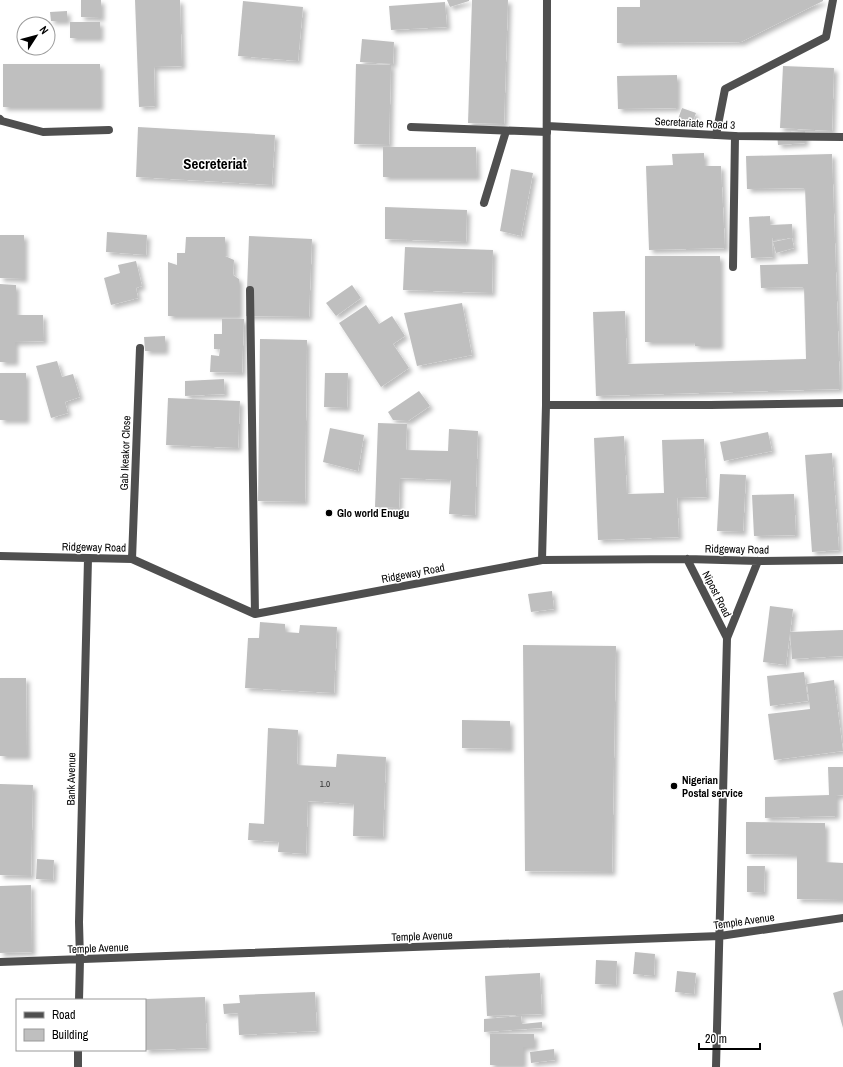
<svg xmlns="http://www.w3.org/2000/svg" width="843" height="1067" viewBox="0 0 843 1067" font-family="'Archivo Narrow',sans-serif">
<defs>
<filter id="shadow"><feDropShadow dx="3.5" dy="3.5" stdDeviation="2" flood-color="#0004"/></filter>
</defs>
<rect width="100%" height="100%" fill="#fff"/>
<path fill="#bfbfbf" filter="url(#shadow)" d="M81,0H101V18L81,17Z
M135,0H180L182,66L154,67L155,106L139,107Z
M447,0H469V1L450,7Z
M472,0H508L504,124L468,123Z
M640,0H823V1L741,42L617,43V7H640Z
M243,1L303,7L298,61L238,56Z
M445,2L447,27L391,30L389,6Z
M67,11V21H51L50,12Z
M70,22H100V38H70Z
M362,39L394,42L393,64L360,62Z
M3,64H100V107H3Z
M356,64L391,65L389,145L354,144Z
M783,66L834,68L832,131L780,128Z
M677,75V108L618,109L617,76Z
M682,108L696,113L692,124L678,119Z
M138,127L275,135L272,185L136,177Z
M805,131V143L778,145L777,133Z
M383,147H476L477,177H383Z
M704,153V166H721L725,248L649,250L646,166L673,165L672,154Z
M832,154L840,389L596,396L593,312L625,311L627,364L806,359L804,287L761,288L760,265L808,264L805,188L747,189L746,156Z
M511,169L533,173L521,236L500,231Z
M385,207L467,210L466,242L385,239Z
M770,216V225L792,224L793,238H772L773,257L751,258L749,217Z
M107,232L147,235L146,255L106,252Z
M0,235H24V279L0,278Z
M249,236L312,239L309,317L246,316Z
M186,237H225V256L234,260L233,275L239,279V316H168V262L177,265V253H185Z
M792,238L794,248L776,253L773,242Z
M405,247L493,250L492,293L403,290Z
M645,256H720V346H695L694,342H645Z
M136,261L142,286L136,288L138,298L111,305L104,278L120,273L118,265Z
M0,284L16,285V315H43L44,341L15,342V362H0Z
M352,285L361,298L336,316L326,303Z
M462,303L472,355L417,366L404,313Z
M366,305L379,324L392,316L405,336L393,344L409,368L381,387L339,323Z
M222,319H244L242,373L210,372L211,355L219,356L220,349H214V334H222Z
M165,336V351H145L144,337Z
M260,339L307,340L305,502L258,501Z
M57,361L62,377L73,374L80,397L65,402L68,413L51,418L36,366Z
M0,373H26V420H0Z
M325,373H348L347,408L324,407Z
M224,379L225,394L185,396V381Z
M419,391L430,406L408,421L393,420L388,412Z
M168,398L240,401L238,448L166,445Z
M378,423L407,424L406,450L448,451L449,429L478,431L475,516L449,514L451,480L400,478L399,508L375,507Z
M330,428L364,435L358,471L323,462Z
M768,432L772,451L724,461L720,442Z
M624,436L627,494L664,493L662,440L704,439L707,497L677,498L679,537L598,540L594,438Z
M832,453L839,550L812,552L805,455Z
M720,474L746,475L743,532L717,531Z
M794,494L796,535L754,536L752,495Z
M552,591L554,609L531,612L528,594Z
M770,606L793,609L786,665L763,662Z
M260,622L285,624V632L299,633L300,625L337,627L334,693L245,688L248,638H259Z
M843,630V656L792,659L790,632Z
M523,645L616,646L612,872L525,871Z
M804,672L808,701L770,706L767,676Z
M0,678H26L27,756H0Z
M834,680L843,751L774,760L768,714L810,709L807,684Z
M462,720L510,721V749L462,748Z
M268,728L298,730L297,765L336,767L337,754L386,757L383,837L353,836L354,804L308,801L306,854L278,852L279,842L248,840L249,823L264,824Z
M828,767H843V795L836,796V816L765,818V797L829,795Z
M0,784L33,785L31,876L0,875Z
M746,822L825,823V862L843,863V900L797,899V855L746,854Z
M37,859L54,860L53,880L36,879Z
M747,866H765L764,893L747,892Z
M31,885L32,952L0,953V886Z
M635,952L655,954L654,976L633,974Z
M596,960L617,961L616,985L595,984Z
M677,971L696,973L694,994L675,992Z
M540,973L542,1014L487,1016L485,976Z
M843,990V1028L833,993Z
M315,992L317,1031L239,1035L238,1013L224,1014L223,1004L240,1003L239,995Z
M205,997L207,1048L145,1050V999Z
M521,1016L522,1024L542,1022V1028L484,1032V1019Z
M490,1034H534V1047H523V1065H490Z
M554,1049L555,1060L531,1063L530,1052Z"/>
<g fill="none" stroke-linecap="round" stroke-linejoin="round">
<path stroke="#4f4f4f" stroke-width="8" d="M411,127L547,132
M716,135L725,89L826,37L833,0
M484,203L506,131
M733,267L735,136"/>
<path stroke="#4f4f4f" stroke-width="8" d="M0,119L2,121L43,132L109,130
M547,126L735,136L843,137
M250,290L255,614
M546,405H710L843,403
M0,556L132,559L255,614L542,560L687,559L758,561L843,560
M132,559L140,348
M687,559L727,638
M542,560L546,405L547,0
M0,962L720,936L843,918
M79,1000L80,960L79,922L88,559
M78,1067V1050
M716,1067L727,638L758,561"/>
</g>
<g fill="#000" stroke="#fff" stroke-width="1.5">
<circle cx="329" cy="513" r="4"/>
<circle cx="674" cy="786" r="4"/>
</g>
<g text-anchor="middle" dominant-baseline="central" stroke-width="3" stroke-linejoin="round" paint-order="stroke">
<g font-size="9" fill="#303030">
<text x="325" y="784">1.0</text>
</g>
<g font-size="11" fill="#000" stroke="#fff">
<text transform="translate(695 123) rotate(3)">Secretariate Road 3</text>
<text transform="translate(125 453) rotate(-88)">Gab Ikeakor Close</text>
<text transform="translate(94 547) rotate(1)">Ridgeway Road</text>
<text transform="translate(737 549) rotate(1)">Ridgeway Road</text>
<text transform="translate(413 573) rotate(-11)">Ridgeway Road</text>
<text transform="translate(717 594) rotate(63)">Nipost Road</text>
<text transform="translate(71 779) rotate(-89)">Bank Avenue</text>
<text transform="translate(744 921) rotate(-8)">Temple Avenue</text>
<text transform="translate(422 936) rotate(-2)">Temple Avenue</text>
<text transform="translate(98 948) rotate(-2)">Temple Avenue</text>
</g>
<g font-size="11" font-weight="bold" fill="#000" stroke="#fff" text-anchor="start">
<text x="337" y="513">Glo world Enugu</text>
<text x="682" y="780">Nigerian<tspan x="682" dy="13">Postal service</tspan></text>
</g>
<g font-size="15" font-weight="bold" fill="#000" stroke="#fff">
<text x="215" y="163">Secreteriat</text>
</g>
</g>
<rect x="16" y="999" width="130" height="52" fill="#ffffff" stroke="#999999"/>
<rect x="24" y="1012" width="20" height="6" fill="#4f4f4f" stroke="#999999"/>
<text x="52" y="1019" font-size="12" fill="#000000">Road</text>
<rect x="24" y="1029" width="20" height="12" fill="#bfbfbf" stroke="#999999"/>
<text x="52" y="1039" font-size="12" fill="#000000">Building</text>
<g transform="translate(36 36) rotate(54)"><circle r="19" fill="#ffffff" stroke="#999999"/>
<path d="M0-3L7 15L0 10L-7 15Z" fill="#000000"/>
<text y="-6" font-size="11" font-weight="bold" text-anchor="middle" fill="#000000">N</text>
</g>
<path d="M699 1043v6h61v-6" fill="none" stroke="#000000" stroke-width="2"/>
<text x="705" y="1043" font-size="12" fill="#000000" stroke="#ffffff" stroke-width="3" paint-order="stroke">20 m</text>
</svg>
